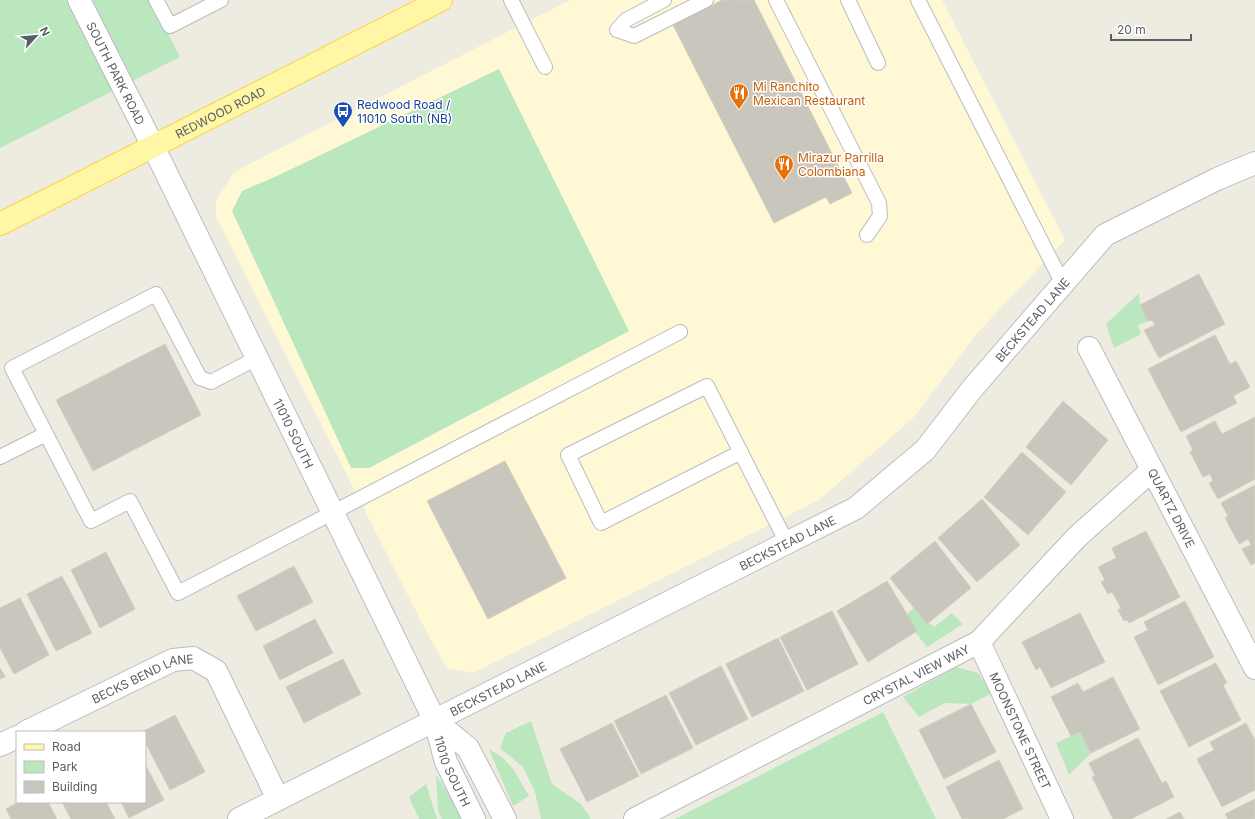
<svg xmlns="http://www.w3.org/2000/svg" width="1255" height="819" viewBox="0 0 1255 819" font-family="Inter,sans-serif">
<rect width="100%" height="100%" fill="#eeece1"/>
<path fill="#fff8d5" d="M570,0H942L1065,240L979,331L912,419L819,500L473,673L447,668L427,633L216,217V201L234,172Z"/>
<path fill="#bbe7bf" d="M0,0H151L180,57L0,148Z
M499,69L629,331L369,468H351L232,211L242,191L277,176Z
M1139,293L1140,305L1148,321L1138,325L1141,334L1114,348L1106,324Z
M914,608L934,627L952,613L963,624L927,647L903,617Z
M956,667L978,673L992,693L971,704L945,703L919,717L903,697Z
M883,712L936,819H675Z
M531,721L552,784L581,804L591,819H541L535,792L523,767L500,748L506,733Z
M1080,732L1091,753L1069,775L1056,743Z
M489,749L502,757L514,770L529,796L513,806Z
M436,775L458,807L464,819H442L438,811Z
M426,784L437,819H419L409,797Z"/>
<path fill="#c9c6be" stroke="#d3cebf" d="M722,0H743V1L746,0H754L852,193L830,204L826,197L774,223L673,25Z
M1199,274L1225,324L1159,358L1144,330L1155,325L1152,320L1148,321L1140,305Z
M1215,335L1230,364L1236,361L1250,387L1233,396L1237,403L1181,432L1148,369Z
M165,344L201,415L93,471L56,400Z
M1063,401L1108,440L1071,485L1026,447Z
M1255,417V479L1218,499L1209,483L1213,481L1210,474L1203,477L1190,452L1193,450L1186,436L1215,421L1222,434Z
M1022,452L1066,492L1028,535L984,497Z
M505,461L566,578L488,619L427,501Z
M1255,485V563L1251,565L1242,549L1251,545L1248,539L1239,544L1225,518L1228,516L1221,503Z
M982,499L1020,545L977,582L938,538Z
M1146,531L1180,597L1129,623L1127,620L1124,621L1118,610L1121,608L1112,592L1108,594L1101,582L1105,580L1098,567L1116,558L1112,548Z
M935,541L971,588L927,624L890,578Z
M106,552L135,609L100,628L71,570Z
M294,566L313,602L256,631L237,596Z
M62,576L92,633L56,651L27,594Z
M887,581L917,631L868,662L837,611Z
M20,598L49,655L14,674L0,648V608Z
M1185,601L1214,657L1158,685L1134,637L1148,630L1144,622Z
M832,611L858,664L807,690L780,637Z
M1080,613L1105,662L1051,688L1040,667L1036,670L1022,642Z
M315,619L333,653L280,680L263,646Z
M778,638L804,691L752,717L726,664Z
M343,659L361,694L304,723L286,687Z
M1216,663L1227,683L1223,685L1241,720L1189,747L1160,691Z
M721,666L748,719L696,745L669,693Z
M0,668L5,677L0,679Z
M1113,677L1140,729L1091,753L1080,732L1071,736L1051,697L1078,683L1083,692Z
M666,695L693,748L641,774L614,721Z
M971,704L996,752L944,779L919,730Z
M175,715L205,772L170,790L145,742V732H142Z
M612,723L639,776L587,802L560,749Z
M1246,723L1255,740V790L1222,807L1197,759L1214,750L1210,742Z
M1138,738L1162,783L1166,781L1174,797L1131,819H1113L1092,777L1095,776L1089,763Z
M999,760L1023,809L1003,819H962L946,787Z
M145,764L164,800L129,818L121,802H145Z
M1255,799V819H1228L1225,814Z
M19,802H48L57,819H11L6,809Z
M62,802H106L115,819H71Z
M1180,812L1184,819H1166Z"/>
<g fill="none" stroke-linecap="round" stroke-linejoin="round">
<g stroke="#b9bbc1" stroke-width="16">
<path id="lane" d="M156,0L170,26L221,0
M511,0L545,67
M664,0L626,20L617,30L634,36L706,0
M776,0L879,203L880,216L867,235
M848,0L878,63
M918,0L1063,284
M257,358L211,382L200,378L156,294L12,368L91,521L130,501L178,593L680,332
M741,452L601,523L568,455L707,386L787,543
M0,457L46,434"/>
</g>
<g stroke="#b9bbc1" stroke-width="24">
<g id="street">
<path id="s1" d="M79,0L153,146"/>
<path id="s2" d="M1089,348L1255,668"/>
<path id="s3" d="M979,642L1062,819"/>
<path d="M435,721L468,748L505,819"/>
<path id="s4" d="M435,721L446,762L474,819"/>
<path id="s5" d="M26,732L173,660L193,658L216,671L278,799"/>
<path d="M0,745L17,737"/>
<path id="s6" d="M635,819L979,642L1077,537L1152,470"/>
</g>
</g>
<g stroke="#babdc4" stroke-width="24">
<g id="secondary">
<path id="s7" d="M153,146L435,721"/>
<path id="s8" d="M239,819L856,508L925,450L972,389L1105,235L1217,179L1255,163"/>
</g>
</g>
<g stroke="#fad64e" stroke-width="24">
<g id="primary">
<path id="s9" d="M0,224L441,0"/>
</g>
</g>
<use href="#lane" stroke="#fff" stroke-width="14"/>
<use href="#street" stroke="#fff" stroke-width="22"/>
<use href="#secondary" stroke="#fff" stroke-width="22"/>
<use href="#primary" stroke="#fff7a5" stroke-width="22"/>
</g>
<defs>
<g id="restaurant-pin" transform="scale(1)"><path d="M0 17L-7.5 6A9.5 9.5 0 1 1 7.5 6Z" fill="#e8710a" stroke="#fff"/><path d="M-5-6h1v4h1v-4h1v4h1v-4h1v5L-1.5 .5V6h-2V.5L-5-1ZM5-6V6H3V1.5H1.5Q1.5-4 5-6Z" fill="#fff"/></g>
<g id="bus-pin" transform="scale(1)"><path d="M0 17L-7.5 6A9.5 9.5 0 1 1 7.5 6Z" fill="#1a4fb4" stroke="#fff"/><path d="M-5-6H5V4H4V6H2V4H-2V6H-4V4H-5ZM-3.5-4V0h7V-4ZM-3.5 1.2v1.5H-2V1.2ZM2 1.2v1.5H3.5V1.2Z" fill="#fff"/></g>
</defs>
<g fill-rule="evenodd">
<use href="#restaurant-pin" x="739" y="93"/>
<use href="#bus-pin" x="343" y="111"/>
<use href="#restaurant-pin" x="784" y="164"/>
</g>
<g text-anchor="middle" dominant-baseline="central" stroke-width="3" stroke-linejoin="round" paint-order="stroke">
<g font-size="12" fill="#5a5d63" stroke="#fff">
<text stroke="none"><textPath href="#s1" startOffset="82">SOUTH PARK ROAD</textPath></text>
<text stroke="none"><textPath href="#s9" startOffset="247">REDWOOD ROAD</textPath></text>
<text stroke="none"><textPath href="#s8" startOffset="950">BECKSTEAD LANE</textPath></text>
<text stroke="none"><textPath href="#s7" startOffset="320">11010 SOUTH</textPath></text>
<text stroke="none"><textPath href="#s2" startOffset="180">QUARTZ DRIVE</textPath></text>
<text stroke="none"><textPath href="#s8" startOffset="614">BECKSTEAD LANE</textPath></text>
<text stroke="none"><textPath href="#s6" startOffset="316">CRYSTAL VIEW WAY</textPath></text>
<text stroke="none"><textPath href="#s5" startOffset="129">BECKS BEND LANE</textPath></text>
<text stroke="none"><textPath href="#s8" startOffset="290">BECKSTEAD LANE</textPath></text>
<text stroke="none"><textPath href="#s3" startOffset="98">MOONSTONE STREET</textPath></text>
<text stroke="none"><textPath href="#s4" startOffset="53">11010 SOUTH</textPath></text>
</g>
<g font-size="12" fill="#c56008" stroke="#fff" text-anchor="start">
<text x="753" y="86">Mi Ranchito<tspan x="753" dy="14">Mexican Restaurant</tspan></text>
<text x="798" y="157">Mirazur Parrilla<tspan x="798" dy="14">Colombiana</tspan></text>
</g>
<g font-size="12" fill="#164399" stroke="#fff" text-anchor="start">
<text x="357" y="104">Redwood Road /<tspan x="357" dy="14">11010 South (NB)</tspan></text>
</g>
</g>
<rect x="16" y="731" width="130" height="72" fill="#ffffff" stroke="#bdbec1"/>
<rect x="24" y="744" width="20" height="6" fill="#fff7a5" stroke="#bdbec1"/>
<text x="52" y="751" font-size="12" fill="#5a5d63">Road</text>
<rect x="24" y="761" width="20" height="12" fill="#bbe7bf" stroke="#bdbec1"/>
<text x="52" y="771" font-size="12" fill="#5a5d63">Park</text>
<rect x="24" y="781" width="20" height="12" fill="#c9c6be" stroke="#bdbec1"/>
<text x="52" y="791" font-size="12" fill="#5a5d63">Building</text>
<g transform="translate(36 36) rotate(63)" stroke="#ffffff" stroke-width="3" paint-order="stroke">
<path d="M0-3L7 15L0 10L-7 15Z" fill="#5a5d63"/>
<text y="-6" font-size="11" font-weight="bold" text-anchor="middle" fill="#5a5d63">N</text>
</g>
<path d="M1111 34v6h80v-6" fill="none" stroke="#5a5d63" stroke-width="2"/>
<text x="1117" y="34" font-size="12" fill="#5a5d63" stroke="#ffffff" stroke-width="3" paint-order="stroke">20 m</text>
</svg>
